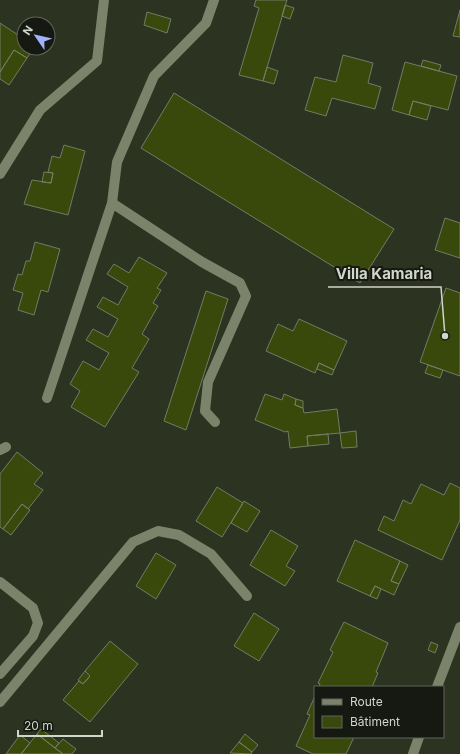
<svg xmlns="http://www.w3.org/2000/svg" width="460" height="754" viewBox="0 0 460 754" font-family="Inter,sans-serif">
<rect width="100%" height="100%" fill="#2c3321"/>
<path fill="#38490b" stroke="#737b66" d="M256,0H287L263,81L239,75L259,8L254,6Z
M285,5L294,8L290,19L282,16Z
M460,10V37L453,36Z
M147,12L171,19L167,33L144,25Z
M0,23L24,39V48H34L27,58L14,50L0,72Z
M14,50L27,58L9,85L0,79V72Z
M343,55L373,63L368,83L381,87L375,109L332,98L326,116L305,110L315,77L336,82Z
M423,60L441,65L439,71L421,66Z
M405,62L457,76L448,110L413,101L409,115L392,110Z
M267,67L278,71L274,84L263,81Z
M174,93L394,229L360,283L141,148Z
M413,101L431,106L427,120L409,115Z
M64,145L85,151L68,215L24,204L32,180L51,183L53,173L48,172L52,156L60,158Z
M44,172L53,173L51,183L42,182Z
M445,218L460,223V258L435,250Z
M35,242L60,249L48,292L41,290L34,315L18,310L23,293L13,290L18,274L22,275L26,261H30Z
M139,257L167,273L157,288L161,290L153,303L158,306L142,334L149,339L132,368L139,372L105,427L71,407L80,391L70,384L83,361L99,370L109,353L86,340L93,329L108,337L118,319L97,307L103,297L118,305L128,287L107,274L114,264L129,273Z
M446,288L460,293V376L420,362Z
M206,291L228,299L186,430L164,421Z
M299,319L347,341L334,370L319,363L315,373L266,351L278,324L293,331Z
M319,363L334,370L332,375L317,369Z
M428,365L443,370L440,378L425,373Z
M265,394L282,400L284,394L296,399L295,405L303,408L304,413L337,409L340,433L307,436L308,446L290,448L288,431L285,432L255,420Z
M296,399L303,401V408L295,405Z
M356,431L357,447L342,448L340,433Z
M328,434L329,444L308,446L307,436Z
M17,452L43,473L34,484L43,490L28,509L22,504L3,529L0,527V474Z
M450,483L460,488V520L442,560L378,530L384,516L394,521L403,500L411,504L421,484L444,495Z
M217,487L243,503L222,537L196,521Z
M244,501L260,511L247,532L231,523Z
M22,504L30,510L11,535L3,529Z
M271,530L298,546L286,566L295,571L285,586L250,565Z
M355,540L400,561L391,581L399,584L394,595L375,586L370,596L337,581Z
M156,553L176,565L156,599L136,586Z
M400,561L408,565L399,584L391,581Z
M375,586L381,589L377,599L370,596Z
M254,613L279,629L259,661L234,646Z
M344,622L388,643L376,672L378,673L372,687H319L320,684L318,683L333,652L330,650Z
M110,641L138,664L90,722L63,700L79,681L83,684L90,676L85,671Z
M431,642L438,645L435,653L428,650Z
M85,671L90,676L83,684L78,680Z
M315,696V737H354L346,754H313L296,746L310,715L307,714Z
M41,729L59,743L55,748L37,734Z
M37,734L55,748L63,754H21Z
M245,734L258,745L252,752L239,742Z
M20,735L30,743L21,754H6Z
M63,739L76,749L72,754H63L55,748Z
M239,742L252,752L251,754L230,753Z"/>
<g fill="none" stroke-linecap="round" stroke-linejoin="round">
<path stroke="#7b846b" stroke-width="10" d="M0,174L40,110L97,61L104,0
M112,203L202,262L240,283L246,296L208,382L205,411L215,422
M47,398L112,203L117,162L154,76L206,23L214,0
M0,450L6,447
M0,582L33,608L38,623L33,636L0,674
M437,687L460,627
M0,702L133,542L158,531L179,535L211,554L247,596
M413,754L419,737"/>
</g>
<path fill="none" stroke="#d1d5ca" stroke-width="1.5" d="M445 336L441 287H328"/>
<circle fill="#d1d5ca" stroke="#161911" stroke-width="1.5" cx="445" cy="336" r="4"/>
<g font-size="15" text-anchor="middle" font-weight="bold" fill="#d1d5ca" stroke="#161911" stroke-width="4" stroke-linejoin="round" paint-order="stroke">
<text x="384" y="279">Villa Kamaria</text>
</g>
<rect x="314" y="686" width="130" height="52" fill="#161911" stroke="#61645b"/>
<rect x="322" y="699" width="20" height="6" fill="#7b846b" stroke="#61645b"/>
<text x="350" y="706" font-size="12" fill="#d1d5ca">Route</text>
<rect x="322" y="716" width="20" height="12" fill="#38490b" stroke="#61645b"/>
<text x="350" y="726" font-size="12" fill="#d1d5ca">Bâtiment</text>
<g transform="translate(36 36) rotate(304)"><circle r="19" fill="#161911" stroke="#61645b"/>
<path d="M0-3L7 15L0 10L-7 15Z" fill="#a1b2fd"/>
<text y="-6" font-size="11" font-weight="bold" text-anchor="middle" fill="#d1d5ca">N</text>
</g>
<path d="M18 730v6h84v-6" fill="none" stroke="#d1d5ca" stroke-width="2"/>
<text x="24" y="730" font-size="12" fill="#d1d5ca" stroke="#161911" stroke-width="3" paint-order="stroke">20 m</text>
</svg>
